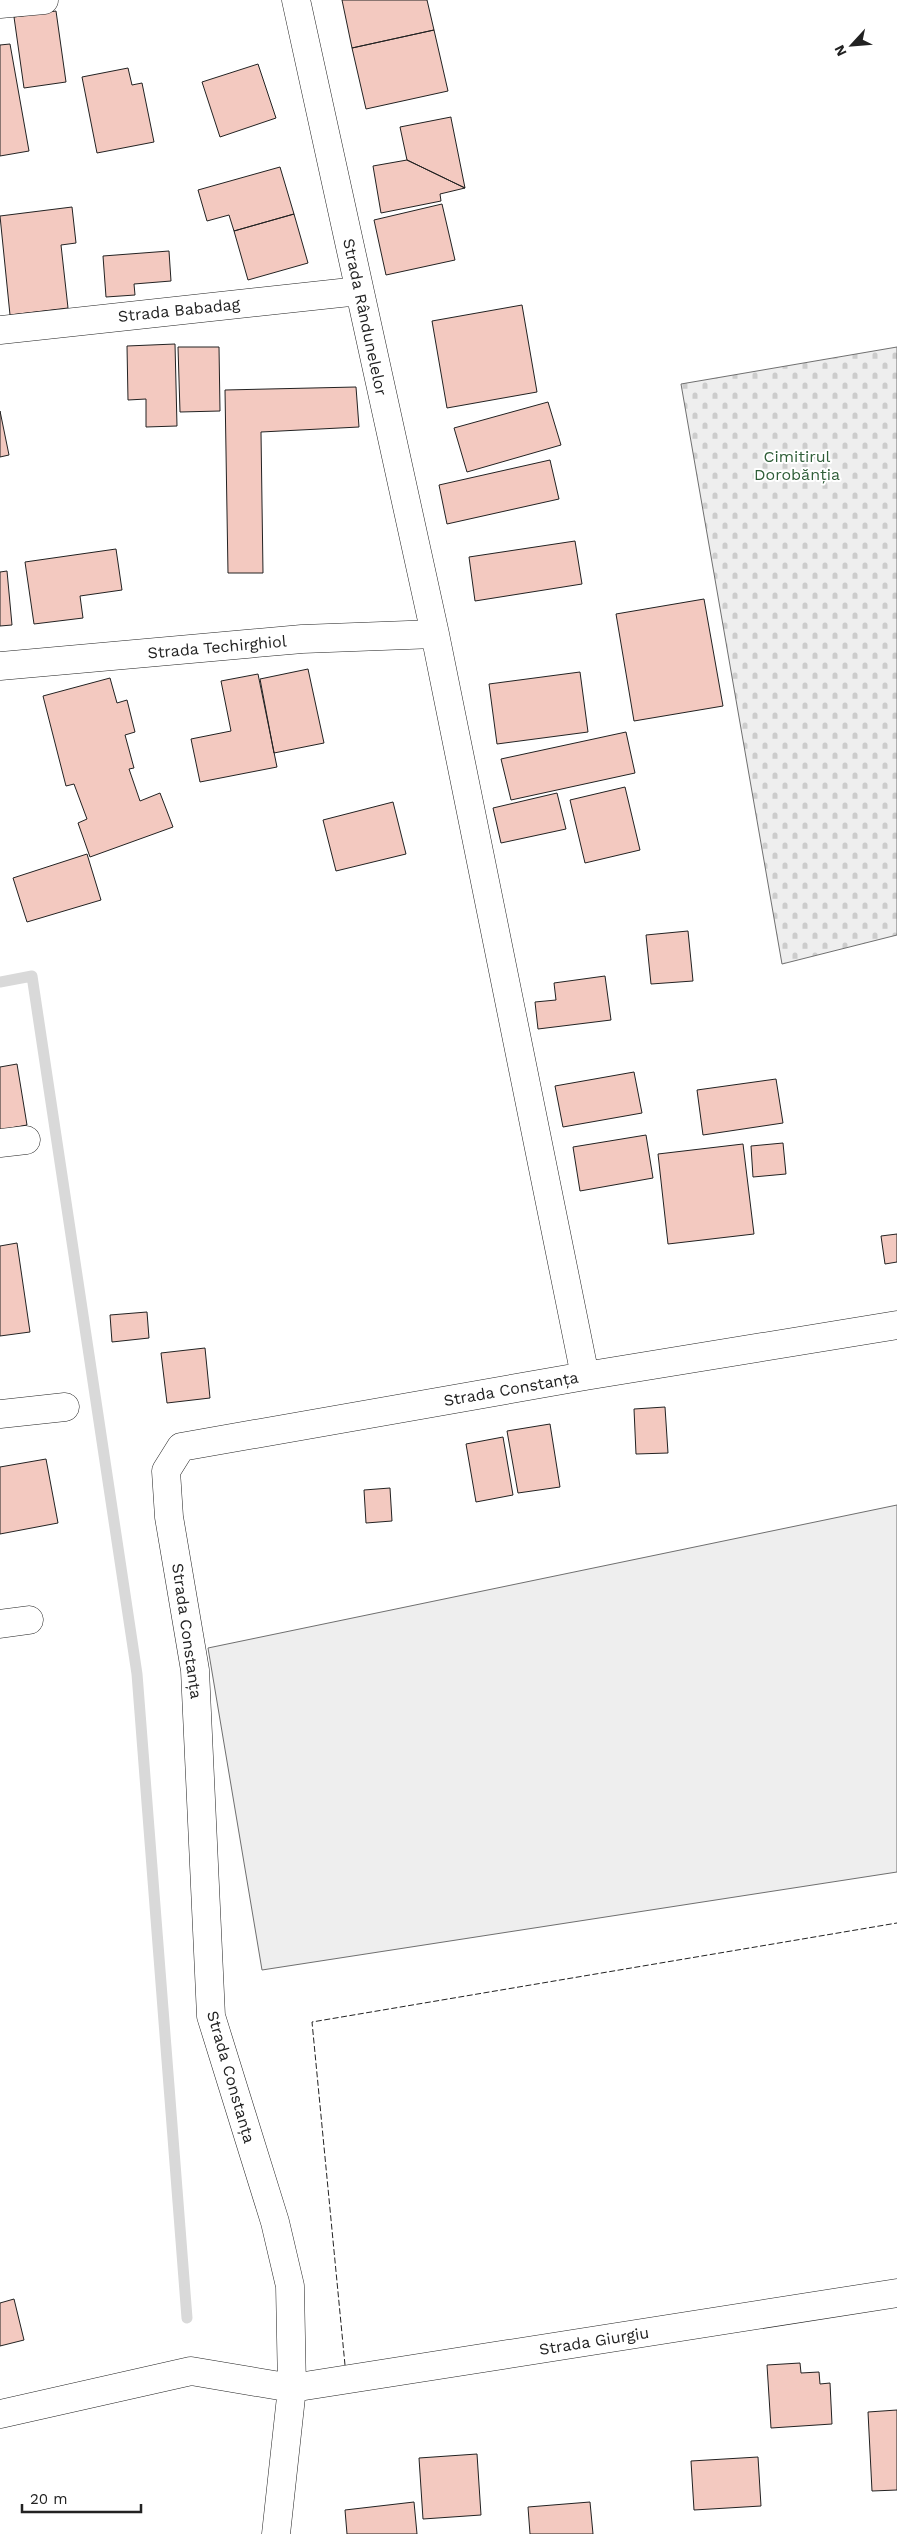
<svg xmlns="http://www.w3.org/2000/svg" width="897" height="2534" viewBox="0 0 897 2534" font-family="'Work Sans',sans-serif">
<defs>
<pattern id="cemetery-stones" width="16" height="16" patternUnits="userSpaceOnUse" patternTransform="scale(1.25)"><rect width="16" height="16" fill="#eee"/><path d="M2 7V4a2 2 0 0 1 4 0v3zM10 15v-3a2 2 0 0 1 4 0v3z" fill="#ccc"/></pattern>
</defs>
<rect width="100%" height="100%" fill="#fff"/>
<path fill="#eee" stroke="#6f6f6f" d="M897,1505V1872L262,1970L208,1648Z"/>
<path fill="url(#cemetery-stones)" stroke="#6f6f6f" d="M897,347V935L782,964L681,384Z"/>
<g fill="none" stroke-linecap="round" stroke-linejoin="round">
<path stroke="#d9d9d9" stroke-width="11" d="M0,982L32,976L137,1674L187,2318"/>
</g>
<path fill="#f3c9c0" stroke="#222" d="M342,0H427L434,30L352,48Z
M56,11L66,82L24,88L14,17Z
M434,30L448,91L366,109L352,48Z
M10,44L29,151L0,156V45Z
M258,64L276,118L220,137L202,82Z
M128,68L132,85L142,83L154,142L97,153L82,77Z
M451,117V118L465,188L407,160L400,127Z
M407,160L465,188L440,194L441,201L381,213L373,166Z
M280,167L294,214L234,231L229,215L207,221L198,190Z
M442,204L455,260L386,275L374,220Z
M72,207L76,243L61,245L68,308L10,315L0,216Z
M294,214L308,263L248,280L234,231Z
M169,251L171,281L134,284L135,295L106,297L103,256Z
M522,305L537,392L447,408L432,321Z
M175,344L177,426L146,427V399L128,400L127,346Z
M178,347H219L220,411L180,412Z
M356,387L359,427L261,432L263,573H228L225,390Z
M548,402L561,445L467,472L454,428Z
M0,411L9,455L0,457Z
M550,460L559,499L447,524L439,485Z
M575,541L582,584L475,601L469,557Z
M116,549L122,590L80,596L83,618L34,624L25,562Z
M7,571L12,625L0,626V572Z
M704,599L723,706L634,721L616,614Z
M308,669L324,743L274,753L260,679Z
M580,672L588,732L497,744L489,684Z
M258,674L277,767L200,782L191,739L231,731L221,681Z
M110,678L117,703L127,700L135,732L125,735L134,768L129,769L140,801L160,793L173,827L90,857L78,823L87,819L74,784L66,786L43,696Z
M626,732L635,773L511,800L501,759Z
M625,787L640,850L585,863L570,800Z
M557,793L566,829L501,843L493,808Z
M393,802L406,854L336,871L323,820Z
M87,854L101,900L27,922L13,878Z
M688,931L693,981L651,984L646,935Z
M605,976L611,1020L538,1029L535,1002L556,1000L554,983Z
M17,1064L27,1125L0,1130V1067Z
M634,1072L642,1113L563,1127L555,1086Z
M776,1079L783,1123L703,1135L697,1090Z
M646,1135L653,1178L580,1191L573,1147Z
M783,1143L786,1174L753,1177L751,1146Z
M743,1144L754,1234L668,1244L658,1154Z
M897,1234V1262L885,1264L881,1236Z
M17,1243L30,1332L0,1336V1246Z
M147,1312L149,1338L112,1342L110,1315Z
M205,1348L210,1398L167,1403L161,1353Z
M665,1407L668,1453L636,1454L634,1409Z
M550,1424L560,1487L518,1493L507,1431Z
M503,1437L513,1495L476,1502L466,1444Z
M46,1459L58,1523L0,1534V1467Z
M390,1488L392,1521L366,1523L364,1490Z
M14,2299L24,2340L0,2346V2303Z
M800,2363L801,2373L819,2372L820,2384L830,2383L832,2424L771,2428L767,2365Z
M897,2410V2490L872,2491L868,2412Z
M477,2454L481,2515L423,2519L419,2458Z
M758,2457L761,2506L694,2510L691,2461Z
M414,2502L417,2534H347L345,2510Z
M590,2502L593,2534H530L528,2507Z"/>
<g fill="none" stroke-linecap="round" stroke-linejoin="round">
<g stroke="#222" stroke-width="29">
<path id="minor" d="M296,0L435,634L585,1376
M0,4L44,0
M0,330L359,291
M0,666L302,639L435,634
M0,1143L26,1140
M0,1414L65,1407
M0,1624L29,1620
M0,2414L191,2371L292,2388L897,2293
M276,2534L292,2388L290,2286L275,2222L211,2016L195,1670L169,1517L166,1471L181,1447L585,1376L897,1325"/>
</g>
<use href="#minor" stroke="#fff" stroke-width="28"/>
<path stroke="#222" stroke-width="1" stroke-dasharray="6 2.5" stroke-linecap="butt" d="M345,2365L312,2022L897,1923"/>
</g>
<g text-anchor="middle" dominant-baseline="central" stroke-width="4" stroke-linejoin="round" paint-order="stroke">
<g font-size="16" fill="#222" stroke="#fff">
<text transform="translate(179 310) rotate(-6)">Strada Babadag</text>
<text transform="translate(365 317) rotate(78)">Strada Rândunelelor</text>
<text transform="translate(217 647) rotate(-5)">Strada Techirghiol</text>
<text transform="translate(511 1389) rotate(-10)">Strada Constanța</text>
<text transform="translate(187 1631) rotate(82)">Strada Constanța</text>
<text transform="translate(231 2077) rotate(74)">Strada Constanța</text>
<text transform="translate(594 2341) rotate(-9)">Strada Giurgiu</text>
</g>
<g font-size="16" fill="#2f5e38" stroke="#fff">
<text x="797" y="456">Cimitirul<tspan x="797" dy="18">Dorobănția</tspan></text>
</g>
</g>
<g transform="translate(852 45) rotate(244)" stroke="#ffffff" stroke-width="4" paint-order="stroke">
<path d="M0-4L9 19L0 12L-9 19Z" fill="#222222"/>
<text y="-8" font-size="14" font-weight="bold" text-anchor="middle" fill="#222222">N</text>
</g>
<path d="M22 2504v8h119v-8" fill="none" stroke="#222222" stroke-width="2.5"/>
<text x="30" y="2504" font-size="15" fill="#222222" stroke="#ffffff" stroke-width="4" paint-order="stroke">20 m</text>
</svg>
